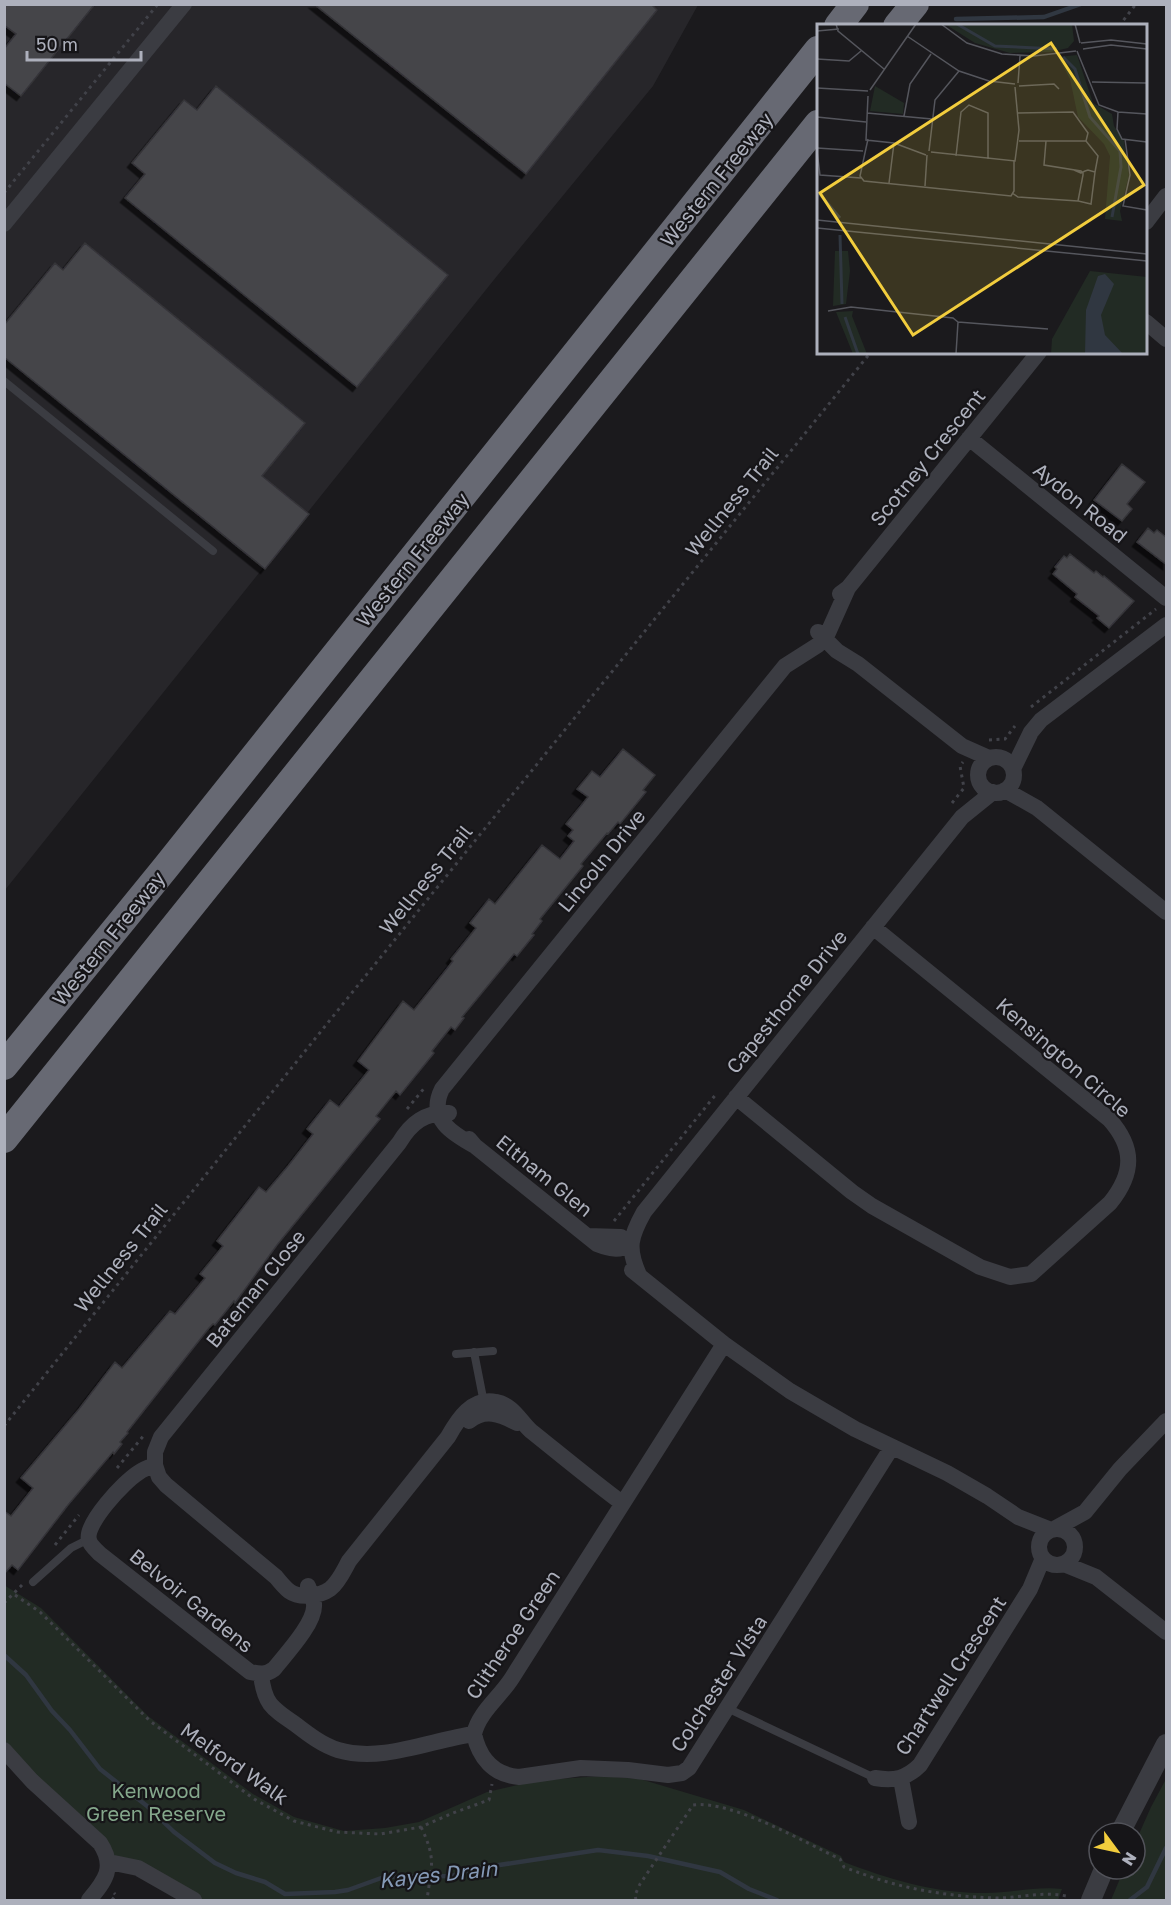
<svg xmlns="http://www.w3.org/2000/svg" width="1171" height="1905" viewBox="0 0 1171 1905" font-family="'Golos Text',sans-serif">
<defs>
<filter id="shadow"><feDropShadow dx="-4.5" dy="4.5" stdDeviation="0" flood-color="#0009"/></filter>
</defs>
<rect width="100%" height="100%" fill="#1b1a1d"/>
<path fill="#27262a" d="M5,5H698L653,86L497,276L5,890Z"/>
<path fill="#222b24" d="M4,1585L41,1608L148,1716L253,1794L294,1817L344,1831L385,1828L419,1822L487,1792L513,1786L543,1780L601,1776L640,1779L744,1810L841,1856L844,1862C889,1879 930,1892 979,1893C1007,1894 1034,1886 1062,1889L1058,1900H202L115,1858L36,1777L5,1741Z
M1166,1779V1900H1111L1124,1869H1135V1843L1151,1807Z"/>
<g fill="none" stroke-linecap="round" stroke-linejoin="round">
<path stroke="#303741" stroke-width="4.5" d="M956,19L1044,17L1081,4
M4,1655L26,1675L52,1711L70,1730L100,1769L147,1806L174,1832L215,1863L236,1873L265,1882L285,1894L335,1892L348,1890L384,1877L452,1876L473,1869L598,1850L648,1856L720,1872L749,1889L777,1900
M1130,1900L1147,1887L1166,1848"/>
</g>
<path fill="#45454a" stroke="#353439" stroke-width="1.5" filter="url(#shadow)" d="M4,4H95L21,96L4,83V49L16,34L4,25Z
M314,4H651L657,10L526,174Z
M216,86L448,275L357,387L125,198L145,174L132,163L184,100L197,110Z
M85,243L305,423L262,476L309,514L265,569L4,357V325L55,263L63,270Z
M1122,464L1145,482L1127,504L1132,509L1122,521L1094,500Z
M1148,528L1154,533L1157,530L1167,538V565L1137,542Z
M1070,554L1094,573L1096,571L1103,577L1104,576L1134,601L1109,628L1097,618L1099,616L1075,597L1077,594L1053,574L1057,569L1055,567L1064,556L1067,558Z
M623,749L655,775L643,790L646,792L620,824L618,822L608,834L607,833L581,864L583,866L540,919L542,921L532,934L534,935L517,956L514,954L462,1017L464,1018L455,1030L451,1027L432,1051L434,1053L400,1095L396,1091L376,1116L380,1119L277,1245L235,1303L234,1301L215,1325L213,1324L209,1328L127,1432L128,1433L120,1442L122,1444L114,1454L113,1452L68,1505L18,1570L12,1565L4,1574V1511L11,1516L33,1488L21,1478L79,1409L115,1362L122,1368L170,1311L175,1314L205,1278L200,1274L223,1246L217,1241L259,1187L266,1192L288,1166L313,1134L307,1129L330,1100L339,1107L369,1070L358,1061L403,1001L414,1010L453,961L451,959L476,928L470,923L489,899L495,904L542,845L560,859L574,841L568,836L573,830L566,824L588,797L577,789L592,771L600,777Z"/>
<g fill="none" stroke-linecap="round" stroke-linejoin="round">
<path stroke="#414249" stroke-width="3" stroke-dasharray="3 4.5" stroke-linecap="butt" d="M1119,26L1136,4
M4,193L158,4
M1031,707L1156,609
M989,740L1005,739L1015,726
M952,803L964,788L960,766L963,762
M407,1109L426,1086
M614,1221L717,1093
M4,1426L363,979L871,352
M117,1468L145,1434
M55,1545L79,1515
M15,1595L40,1612L150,1721L254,1799L294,1821L337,1832L380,1834L421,1827L453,1813L489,1800L492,1784
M4,1603L22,1585
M421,1827C437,1860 431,1867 427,1900
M112,1900L116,1895L114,1893
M636,1900L635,1895L640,1884L693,1805C732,1800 804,1842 840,1859L844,1867C897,1888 940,1896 997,1898C1020,1898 1043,1891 1066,1896"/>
<path stroke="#3b3c42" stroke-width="8" d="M4,381L213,551
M474,1352L484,1403
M456,1354L493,1351
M33,1582L71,1548L89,1539
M727,1708L875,1778"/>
<path stroke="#3b3c42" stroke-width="16" d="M1146,222L1166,196
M4,224L184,4
M1146,322L1166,339
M969,438L1166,598
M840,594L848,588L1039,352
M818,632L837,651L858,664L962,746L989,758
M978 775a18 18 0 1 1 36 0a18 18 0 1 1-36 0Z
M1013,769L1031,732L1041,720L1166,625
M1005,790L1037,808L1166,912
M736,1097L852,1192L872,1206L980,1267L1010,1277L1031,1274L1110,1203C1134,1173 1135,1148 1109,1119L873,927
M469,1139L475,1146L597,1244C610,1249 618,1251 631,1245L621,1237L587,1236
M475,1146C453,1134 427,1119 442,1089L785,666L818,645L827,635L848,588
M632,1270L724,1344L790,1391L855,1429L947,1473L987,1496L1018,1517L1051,1530
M639,1275C627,1248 630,1237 644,1212L962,817L993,792
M469,1421C485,1408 500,1414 517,1423
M155,1465V1452L161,1437L399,1143C411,1123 425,1112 449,1113
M1054,1529L1085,1512L1120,1469L1166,1421
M1039 1547a18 18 0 1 1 36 0a18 18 0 1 1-36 0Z
M1064,1564L1096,1577L1166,1632
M308,1586C310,1592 313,1598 314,1604C316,1622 286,1654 274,1669C266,1675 260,1674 250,1672L100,1554C96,1550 90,1545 89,1540C84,1524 125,1481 138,1473C143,1469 149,1467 155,1465L159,1477L166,1485L276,1577C280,1582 284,1587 289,1591C300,1599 320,1596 330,1589C339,1582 344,1570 349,1561L448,1437C458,1419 472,1397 496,1402C513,1405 520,1421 531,1431C561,1455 591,1480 622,1503
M261,1674C264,1703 271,1708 295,1724C308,1734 322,1745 338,1750C382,1763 431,1740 474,1734C479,1712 500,1697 512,1678L724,1344
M474,1734C479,1757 493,1775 519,1777L581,1768L628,1770L668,1775L682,1773L689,1768L892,1447
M4,1750L32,1781L100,1843C116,1867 105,1881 89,1900
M875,1778C894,1781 906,1779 920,1765L1030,1589L1043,1558
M901,1779L909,1822
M109,1862L138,1868L194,1900"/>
<path stroke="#3b3c42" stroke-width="20" d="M1120,1833L1166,1744
M1091,1900L1104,1869"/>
<path stroke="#676973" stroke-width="28" d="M838,26L855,4
M897,26L915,4
M4,1066L166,867L818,50
M4,1139L818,124"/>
</g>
<g text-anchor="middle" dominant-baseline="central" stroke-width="4.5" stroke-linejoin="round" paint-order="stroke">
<g font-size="20" fill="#adb0bc" stroke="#161518">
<text transform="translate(716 179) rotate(-51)">Western Freeway</text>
<text transform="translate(927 457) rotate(-51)">Scotney Crescent</text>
<text transform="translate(731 501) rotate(-51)">Wellness Trail</text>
<text transform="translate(1081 502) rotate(39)">Aydon Road</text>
<text transform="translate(412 559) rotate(-51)">Western Freeway</text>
<text transform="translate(601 860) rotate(-51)">Lincoln Drive</text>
<text transform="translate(425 879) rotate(-51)">Wellness Trail</text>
<text transform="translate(108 938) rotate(-51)">Western Freeway</text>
<text transform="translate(786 1001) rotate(-51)">Capesthorne Drive</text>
<text transform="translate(1064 1057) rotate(41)">Kensington Circle</text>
<text transform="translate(545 1175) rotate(39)">Eltham Glen</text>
<text transform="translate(120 1257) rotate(-51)">Wellness Trail</text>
<text transform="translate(255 1288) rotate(-51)">Bateman Close</text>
<text transform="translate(192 1600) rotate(39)">Belvoir Gardens</text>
<text transform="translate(512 1634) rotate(-56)">Clitheroe Green</text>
<text transform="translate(950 1675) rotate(-57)">Chartwell Crescent</text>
<text transform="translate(718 1683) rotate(-57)">Colchester Vista</text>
<text transform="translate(235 1763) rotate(35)">Melford Walk</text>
</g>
<g font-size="20" fill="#84a78b" stroke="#161518">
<text x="156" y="1790">Kenwood<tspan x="156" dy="23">Green Reserve</tspan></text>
</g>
<g font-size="21" font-style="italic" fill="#8599b6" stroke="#161518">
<text transform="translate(438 1874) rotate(-6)">Kayes Drain</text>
</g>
</g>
<g transform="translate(817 24)">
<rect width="330" height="330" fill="#1b1a1d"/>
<path d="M128,0H255L257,17L251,24L234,28L193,29L158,19ZM260,31L276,79L295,90L297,102L307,117L312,151L303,187L305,197L288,195L293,132L287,120L261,93L253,55L241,33ZM58,62L87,79L86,90L53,87ZM18,227H31L33,247L29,280L16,282ZM273,247L330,253V330H234L235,315ZM36,287L35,292L50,330H36L19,288Z" fill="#222b24"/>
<path d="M288,250L297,260L284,291L288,311L306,330H268L269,286L281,252Z" fill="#303741"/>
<path fill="none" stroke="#303741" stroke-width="3" d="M140,0L178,22L240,25M246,33L258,45L273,93L303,127L304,143L295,193M0,167L23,194M23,211L25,280M28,293L41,330"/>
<path fill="none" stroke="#55565d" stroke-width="1.5" d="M19,0L21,7L67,45M124,0L150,19L185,30L217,32L259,27M258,0L263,19M0,7L22,5M90,12L142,47L172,57L198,60M264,19L294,16L330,20M266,25L294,21L330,25M260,27L282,81L301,88L330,90M0,35L32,37L44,27M275,58L329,59M201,59L203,32M202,62L237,60L242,65M0,64L51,67M53,66L99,0M51,72L49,116L77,119L109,131M301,88L300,105L305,115L330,118M50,89L115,95M201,89L256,88L271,109L269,117M87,92L93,60L114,30M0,93L49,98M51,115L43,152L47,157L194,172L197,167V136M308,115L313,151L306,182L330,186M202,117H269L281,132L278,148M229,117L227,141L264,147L266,149V151L261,177L274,180L278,148L271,146L268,147L266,148H265L264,149L257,146M0,124L46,127M0,127L3,151L44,154M112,127L118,76L142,47M114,128L198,137L202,106L198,63M139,132L144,88L152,81L171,89V135M72,159L77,119M108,162L110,131M195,169L201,173L261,177M0,196L330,230M0,204L330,237M11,287L34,283L136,294L141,298M141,298L231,305M139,330L141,298"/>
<path fill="#f2cd3d" fill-opacity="0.15" stroke="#f2cd3d" stroke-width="3" d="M234,19L327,161L96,311L3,169Z"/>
<rect width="330" height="330" fill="none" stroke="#adb0bc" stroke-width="3"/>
</g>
<rect width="1171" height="1905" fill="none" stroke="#adb0bc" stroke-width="12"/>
<g transform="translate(1117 1851) rotate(123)"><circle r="28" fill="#161518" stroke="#52535a" stroke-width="1.5"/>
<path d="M0-4.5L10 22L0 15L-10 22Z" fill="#f2cd3d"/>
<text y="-9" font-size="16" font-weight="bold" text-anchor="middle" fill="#adb0bc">N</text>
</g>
<path d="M27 51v9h114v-9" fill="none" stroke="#adb0bc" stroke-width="3"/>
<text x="36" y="51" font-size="18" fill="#adb0bc" stroke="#161518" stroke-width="4.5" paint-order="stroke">50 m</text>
</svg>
